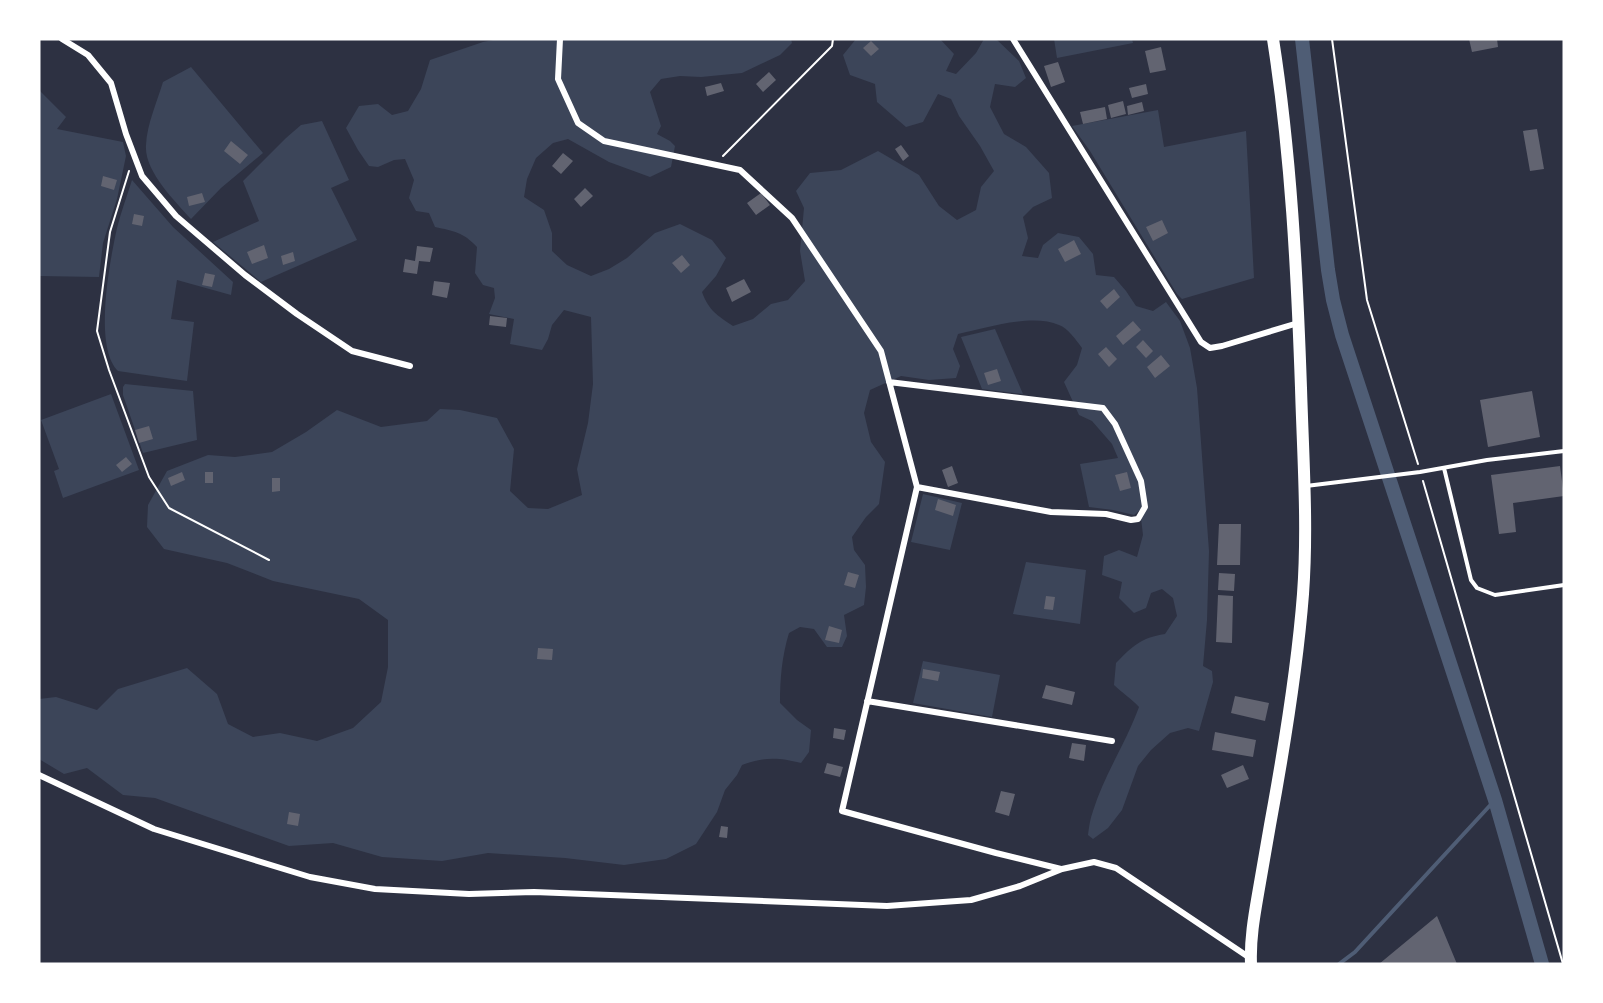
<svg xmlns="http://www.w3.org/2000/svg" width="1603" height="1003" viewBox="0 0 1603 1003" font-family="Ubuntu,sans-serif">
<rect width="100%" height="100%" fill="#2d3142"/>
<path fill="#3c4559" d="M498,39H791L792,43L780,55L742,73L701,77L680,76L661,79L650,92L661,126L657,134L670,141L675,146L671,167L650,177L609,162L568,139L553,143L536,158L527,179L524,197L544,210L552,233V251L567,265L591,276L609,269L627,258L655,233L680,224L712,240L726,258L716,276L702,292C709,311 717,315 733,326L753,319L771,304L788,300L805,281L800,251L804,208L796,191L810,173L841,170L878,151L919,175L939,206L957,220L976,210L981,187L994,171L980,146L959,116L951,99L938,94L923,122L906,127L877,102L875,84L850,75L843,55L856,39H940L954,54L946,71L956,74L976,53L984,39H996L1019,61L1026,78L1015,87L995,84L990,107L1004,134L1026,147L1049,173L1052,198L1033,207L1023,217L1028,238L1022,256L1038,258L1043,245L1058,233L1079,237L1093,254L1096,275L1114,277L1126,291L1136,306L1153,311L1166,302L1180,321L1190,348L1197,388L1209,551L1207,620L1203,666L1212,671L1213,682L1199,731L1188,728L1170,733L1151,750L1138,766L1122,810L1108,828L1093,839L1088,835C1089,827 1090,819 1093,811C1104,775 1126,743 1139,707C1131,698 1122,693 1114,685L1116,663C1133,646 1140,638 1165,634L1177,616L1173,598L1162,589L1151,593L1146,608L1134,613L1119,598L1122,582L1102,575L1104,556L1119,550L1137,557L1143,535L1140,510L1134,515L1113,510L1089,507L1080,464L1118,458L1112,444L1092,421L1079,415L1064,382L1077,365L1082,348C1076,340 1068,328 1059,325C1033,313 985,328 958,334L953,349L960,366L956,378L929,380L901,376L870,390L864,413L871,442L885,462L879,504L866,517L852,537L854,550L865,565L866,587L864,605L844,615L847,636L842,647H827L814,629L800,627L789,633C782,656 780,678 780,703L797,720L811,730L809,752L801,763C777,757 765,757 742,765L737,775L725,790L717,812L696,844L666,859L624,865L565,858L488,853L442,861L382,857L333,843L289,846L155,798L123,795L87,768L64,774L39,759V699L56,697L97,710L118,689L187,668L217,694L228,724L253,737L280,733L317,741L353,728L381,702L388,667V620L359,599L273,581L227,563L164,549L147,527L148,505L167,471L208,455L235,457L272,452L306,432L337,410L381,427L427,421L440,409L460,410L497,418L514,449L510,491L528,508L548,509L582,495L577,469L588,423L593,384L591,317L564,310L552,325L548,339L542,350L510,344L514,319L489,314L495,298L494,288L483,285L475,273L477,247C463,232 454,231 435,227L429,213L416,211L409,198L414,180L405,159L394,160L378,167L369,166L358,150L346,128L359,106L378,104L392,115L408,111L421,89L430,60L483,42Z
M1054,39H1132L1133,43L1057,58Z
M191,67L263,153L221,188L191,219C175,201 144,171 146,145C147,124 157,102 163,82Z
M39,90L66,117L57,129L123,142L126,156L117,199L103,243L99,277L39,276Z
M1158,110L1164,147L1246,131L1254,278L1182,299L1177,294L1090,151L1072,126Z
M322,121L349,180L331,188L357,240L261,282L213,242L259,221L243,181L286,138L301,125Z
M132,180L173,227L233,282L231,295L177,280L171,319L194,322L187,381L118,371C93,347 110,260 117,228C121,212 127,196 132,180Z
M995,329L1023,394L982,389L961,337Z
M125,384L193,391L197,440L143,453L123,395V387Z
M111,394L139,470L63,498L54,471L59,469L41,420Z
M923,494L962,503L950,550L911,542Z
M1026,562L1086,570L1080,624L1013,614Z
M923,661L1000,675L992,717L913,703Z"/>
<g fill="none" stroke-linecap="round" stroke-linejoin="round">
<path stroke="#4f5d75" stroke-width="4" d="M1339,964L1355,952L1495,800"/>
<path stroke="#4f5d75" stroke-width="14" d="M1302,39L1328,270L1333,300L1342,335L1495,800L1542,964"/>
</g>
<path fill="#626471" d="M1469,39H1497L1498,47L1472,52Z
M871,41L879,49L871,56L863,48Z
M1161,47L1166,70L1150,73L1145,51Z
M1058,62L1065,82L1051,87L1044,66Z
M769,72L776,80L763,92L756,84Z
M721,83L724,91L707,96L705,87Z
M1146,84L1148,94L1132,98L1129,88Z
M1123,101L1126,114L1111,118L1108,105Z
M1142,102L1144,111L1128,115L1127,106Z
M1105,107L1107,119L1083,124L1080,112Z
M1537,129L1544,169L1530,171L1523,131Z
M231,141L248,155L240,164L224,151Z
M901,145L909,156L903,161L895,149Z
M563,153L573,161L561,174L552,166Z
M103,176L117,180L114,190L101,186Z
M585,188L593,196L581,207L574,199Z
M202,193L205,202L189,206L187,197Z
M761,193L770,205L756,215L747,203Z
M134,214L144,216L142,226L132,224Z
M1162,220L1168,233L1153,241L1146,227Z
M1074,240L1081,254L1065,262L1058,249Z
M264,245L268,258L252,264L247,252Z
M417,246L433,248L430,262L419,261L417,274L403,272L405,259L415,261Z
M293,252L295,261L283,265L281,256Z
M682,255L690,265L681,273L672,263Z
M205,273L215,275L212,287L202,285Z
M744,279L751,292L732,302L726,288Z
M434,281L450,283L447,298L432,295Z
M1114,289L1120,297L1107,309L1100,301Z
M490,316L507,318L506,327L489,325Z
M1133,321L1141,330L1123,345L1116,336Z
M1143,340L1153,351L1146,358L1136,347Z
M1106,347L1117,359L1109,367L1098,354Z
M1161,355L1170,366L1155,378L1147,367Z
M997,369L1001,381L988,385L984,373Z
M1532,391L1540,437L1488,447L1480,400Z
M149,426L153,439L139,443L135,430Z
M126,457L132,464L122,472L116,465Z
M952,466L958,483L948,487L942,470Z
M1560,466L1564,496L1513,503L1516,532L1499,534L1491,475Z
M182,472L185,480L171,486L168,478Z
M205,472H213V483H205Z
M1127,472L1131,488L1120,491L1115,475Z
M272,478H280V491L272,492Z
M938,499L956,505L953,516L935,510Z
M1219,524H1241L1240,565H1217Z
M848,572L859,575L855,588L844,585Z
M1219,573L1235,574L1234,591L1218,590Z
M1218,595L1233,596L1232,643L1216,642Z
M1046,596L1055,597L1053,610L1044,609Z
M829,626L842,630L839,643L825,640Z
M538,648L553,649L552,660L537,659Z
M923,669L940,672L938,681L922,678Z
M1046,685L1075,692L1072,705L1042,698Z
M1235,696L1269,703L1265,721L1231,713Z
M834,728L846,730L844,740L833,738Z
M1215,732L1256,740L1253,757L1212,750Z
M1072,743L1086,745L1084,761L1069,758Z
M827,763L843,767L840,777L824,773Z
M1243,765L1249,779L1227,788L1221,775Z
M1001,791L1015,794L1009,816L995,812Z
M289,812L300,814L298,826L287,824Z
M721,826L728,827L727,838L719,837Z
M1437,916L1457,964H1379Z"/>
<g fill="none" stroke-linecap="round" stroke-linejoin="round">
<path stroke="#fff" stroke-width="2" d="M1332,39L1367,300L1418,464
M723,156L832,46L833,39
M129,171L110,232L97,331L109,370L149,477L169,508L269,560
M1423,481L1563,964"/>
<path stroke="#fff" stroke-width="4" d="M1444,468L1471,580L1477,588L1495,595L1564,585
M1306,486L1420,472L1487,460L1564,451"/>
<path stroke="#fff" stroke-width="6" d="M62,39L88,55L111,83L126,134L142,176L176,216L245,275L297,314L352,351L410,366
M560,39L558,79L578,123L604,141L740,170L792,218L881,351L917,487L842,811L996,853L1061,869
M1013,39L1201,342L1210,348L1222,346L1298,323
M889,382L1103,408L1115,424L1141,481L1145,507L1138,519L1131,520L1106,514L1051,512L917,487
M867,701L1112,741
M39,775L154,829L310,877L375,889L469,894L534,892L887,906L971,900L1020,886L1062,869L1094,862L1116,868L1250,958"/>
<path stroke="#fff" stroke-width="12" d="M1251,964C1250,940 1254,917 1258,894C1262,871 1266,848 1270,825C1284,749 1297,672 1303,594C1308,526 1303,457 1301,388C1297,272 1291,154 1273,39"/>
</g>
<rect width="1603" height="1003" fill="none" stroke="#ffffff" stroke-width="81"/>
</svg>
